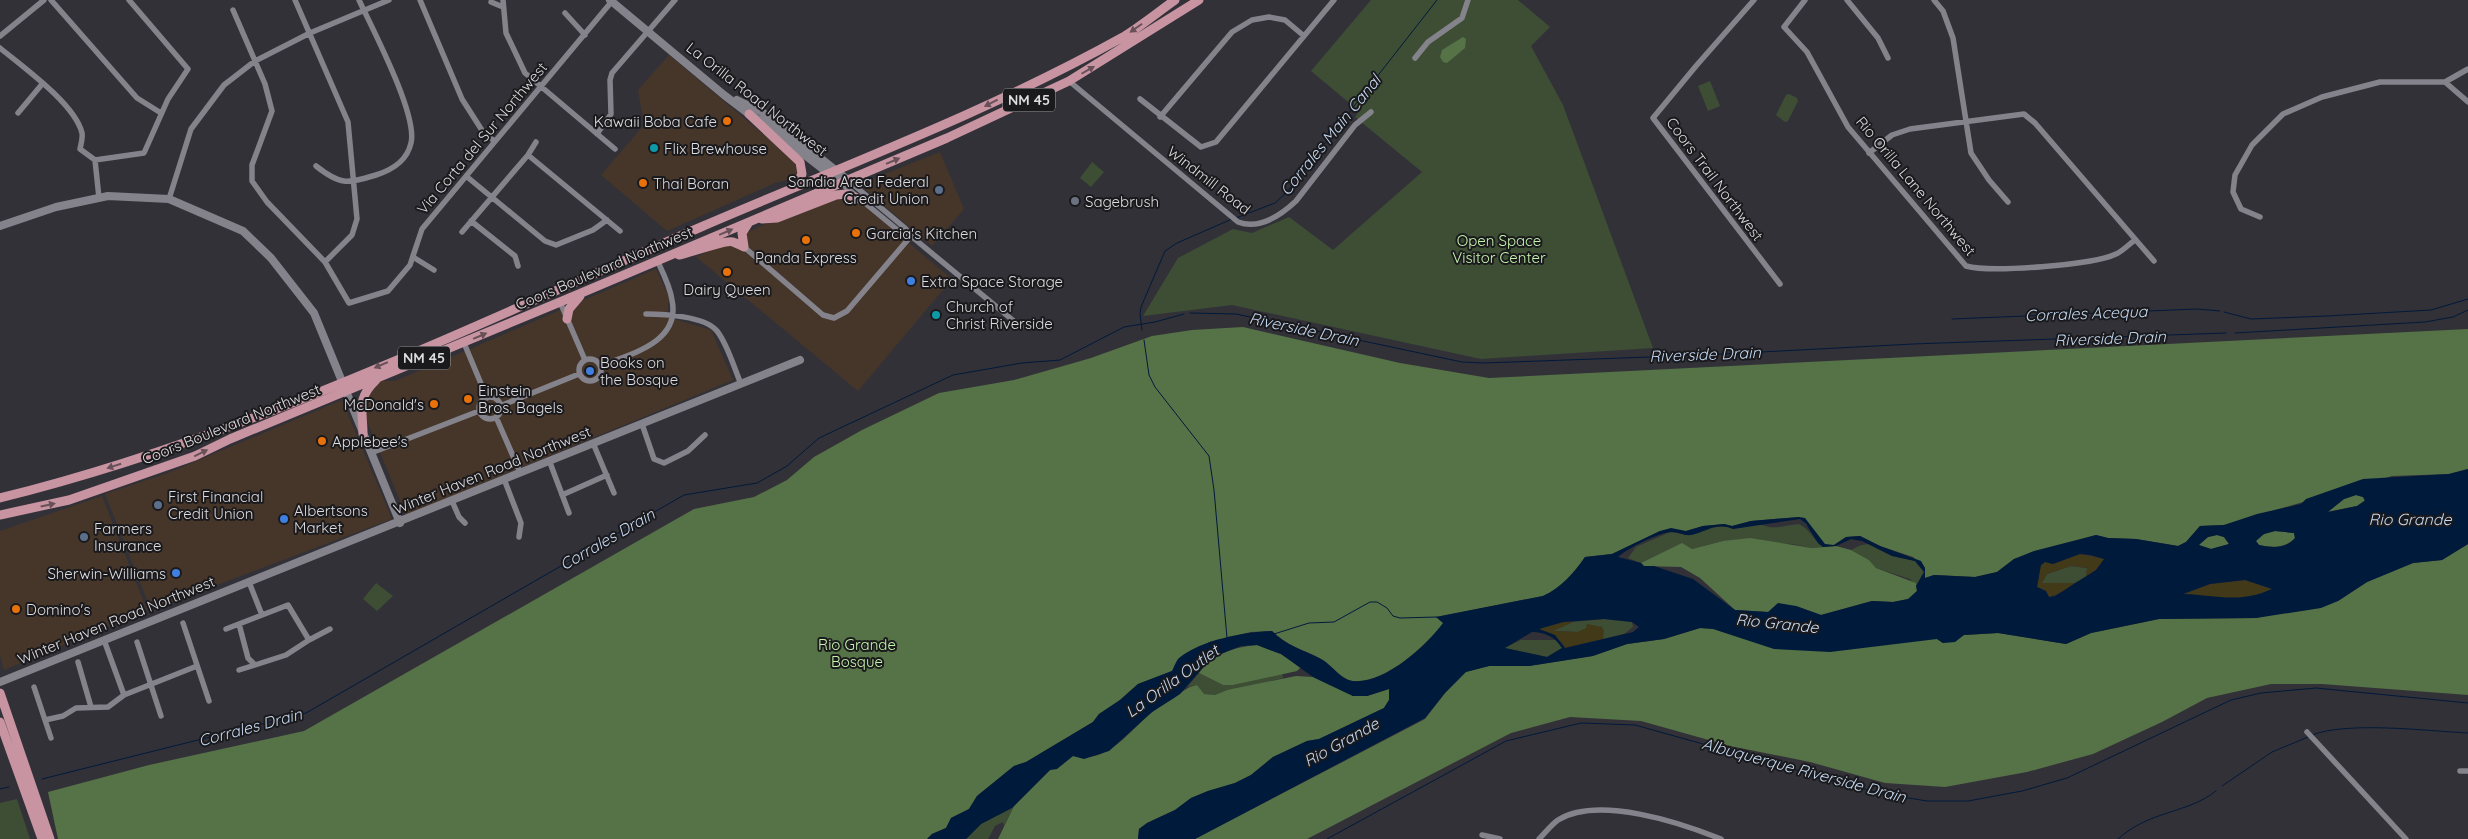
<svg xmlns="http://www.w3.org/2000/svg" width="2468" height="839" viewBox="0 0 2468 839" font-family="Quicksand,sans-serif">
<rect width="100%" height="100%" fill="#323138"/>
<path fill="#46362a" d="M669,55L796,162L799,173L792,179L775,183L667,231L601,175L644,125L638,90Z
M940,152L964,209L932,246L862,187V183Z
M835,199H850L861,203L952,279L858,391L696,257L763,225Z
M656,269L669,297L667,317L711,330L733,380L406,515L363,412L373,386L381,381H395Z
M342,400L392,519L151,610L105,494L168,473Z
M102,496L147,610L4,670L0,656V531Z"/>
<path fill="#3d4e35" d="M1371,0H1518L1550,27L1531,46L1563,105L1653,348L1481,359L1232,305L1143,316L1178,258L1233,229L1252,233L1289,217L1333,250L1422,172L1355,117L1359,111L1311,71Z
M1710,81L1720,106L1708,111L1698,86Z
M1789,94L1797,98L1798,101L1788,121L1785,122L1776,115L1786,95Z
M1092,162L1104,172L1091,187L1080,178Z
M1759,524C1775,531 1784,525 1799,524C1811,530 1814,541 1823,547L1812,548L1792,544L1723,541L1692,549L1682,544L1641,563L1628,558L1636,547L1670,532L1691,535L1713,527L1726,526L1733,529Z
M1869,544L1892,556L1915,561L1924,572L1916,586L1910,579L1876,568L1869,560L1851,550L1861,545Z
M2071,566L2087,568L2086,577L2074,583H2042L2047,574Z
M376,583L393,596L377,611L363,599Z
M1604,619L1632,622L1633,627L1624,634L1603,639L1594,627L1587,624V628L1578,632L1552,631L1573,622Z
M1521,640H1556L1562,648L1547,657L1504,648Z
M1199,673L1223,685H1234L1282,673L1283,678L1243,688L1227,690L1215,695L1203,694L1197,685L1187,687Z
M17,799L30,839H0V803Z
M1014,806L1004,826L1003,822L995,826L988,839H966L981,824Z"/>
<path fill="#567247" d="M1463,37L1466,39L1465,48L1447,63L1443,62L1440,57L1442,50Z
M1243,327L1400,363L1489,378L2468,329V469L2449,474L2392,476L2224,525L2200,526L2186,542L2178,546L2136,539L2108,538L2096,535L2014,559L1997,572L1975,577L1934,575L1925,578V568L1913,557L1880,546L1860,536L1846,537L1834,545H1825L1799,517L1751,521L1732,526L1724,524L1703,526L1686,531H1660L1612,554L1585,557C1574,573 1561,588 1543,596L1436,617L1444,623C1426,646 1384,684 1353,681C1340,679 1332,665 1321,659C1304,650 1285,645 1272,631L1251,632L1209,642L1172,671L1138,684L1120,700L1099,714L1093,722L1026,762L1014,766L977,796L969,809L951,818L946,828L932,834L927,839H58L48,792L149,765L304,731L694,509L754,497L787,480L814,457L862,430L939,393L1014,380L1091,358L1152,336L1192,330Z
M2356,495L2363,497L2365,500L2357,506L2327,512L2344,499Z
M2275,531L2294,533L2295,538C2286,548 2272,548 2259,545L2255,540L2264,534Z
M2217,535L2224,537L2229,544L2211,549L2198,545L2208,537Z
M1750,538L1812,548L1836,546L1851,550L1869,560L1876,568L1916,583L1917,591L1909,599L1893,602L1872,601L1821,615L1796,606L1769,612L1735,610L1700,578L1681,567L1644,566L1641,563L1682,543L1692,549L1723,541Z
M2468,544V695L2322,684H2271L2207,698L2162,722L2093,754L2027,772L1945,787L1885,783L1810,762L1730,746L1641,721L1570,717L1511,733L1307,839H1195L1425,719L1445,693L1465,672L1489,666H1529L1592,656L1627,644L1664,639L1700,628L1937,639L1943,643L1964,635L1998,633L2066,644L2091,633L2159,619L2256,618L2338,601L2367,582L2413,563L2442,560Z
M1257,645L1281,654L1301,667L1297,671L1233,685H1223L1199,673C1213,654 1234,647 1257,645Z
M1296,676L1313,677L1353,696H1367L1389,689V700L1384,708L1319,739L1307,741L1273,757L1251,775L1235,783L1208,791L1191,798L1175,810L1147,823L1139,829L1138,839H998L1014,806L1050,770L1073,756C1108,764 1127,733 1151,713C1158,707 1167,703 1174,698C1183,692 1186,687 1197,685L1204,694L1215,695L1227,690Z"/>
<path fill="#423919" d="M2080,554L2105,559L2096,570L2086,577L2087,568L2071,566L2047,574L2042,583H2074L2065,591L2049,597L2037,587L2040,566L2045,562L2053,564Z
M2245,580L2272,589C2254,597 2234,601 2214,598C2202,596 2194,594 2182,595L2210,584Z
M1563,622H1573L1553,631L1578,632L1586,628L1587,624L1602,627L1604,631L1603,639L1565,648L1562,642L1539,629Z"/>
<path fill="#001a3b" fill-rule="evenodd" d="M2468,469V544L2442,560L2413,563L2367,582L2338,601L2321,608L2256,618L2159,619L2091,633L2066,644L1998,633L1964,635L1955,642L1943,643L1937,639L1830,652L1774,649L1713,629L1700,628L1664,639L1627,644L1593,656L1529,666H1489L1466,672L1445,693L1425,718L1195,839H1138L1139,829L1147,823L1175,810L1191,798L1208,791L1235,783L1251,775L1273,757L1307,741L1319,739L1384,708L1389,700V689L1367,696H1353L1313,677L1281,654L1257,645L1241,646L1223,653L1206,664L1180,694L1152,712L1109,751L1084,759L1073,756L1057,769L1050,770L1012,808L981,824L966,839H927L932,834L946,828L951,818L969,809L977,796L1014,766L1026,762L1093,722L1099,714L1120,700L1138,684L1172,671C1174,667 1176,661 1179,658C1201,640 1244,632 1272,631C1285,645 1304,650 1321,659C1332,665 1340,679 1352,681C1384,685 1426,646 1443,623L1436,617L1543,596C1561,588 1574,573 1585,557L1612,554L1660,531L1671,528L1686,531L1703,526L1724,524L1732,526L1751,521L1799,517L1805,518L1825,544L1834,545L1846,537L1860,536L1880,546L1921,561L1925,568V578L1934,575L1975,577L1997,572L2014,559L2034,551L2096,535L2108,538L2136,539L2178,546L2186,542L2200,526L2224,525L2257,514L2301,504L2306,499L2363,479L2449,474ZM2356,495L2363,497L2365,501L2357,506L2328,512L2344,499ZM1800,519L1806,524L1818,543L1823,547L1836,546L1851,539L1862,541L1892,556L1915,561L1924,572L1916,586L1917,591L1908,599L1893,602L1872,601L1821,615L1796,606L1778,603L1768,612L1735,610L1693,579L1654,566H1644L1641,563L1618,557C1626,549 1660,532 1672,532C1678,532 1684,536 1691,535C1706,532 1716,522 1733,529ZM2275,531L2294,533L2295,538C2286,549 2272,548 2259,545L2256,541L2264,534ZM2217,535L2224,537L2229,544L2211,549L2199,545L2208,537ZM2080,554L2090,555L2104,559L2096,570L2055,596L2049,597L2046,591L2037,587L2041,565L2045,562L2053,564ZM2245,580L2272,589C2239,604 2216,595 2183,594L2210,584ZM1604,619L1632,622L1639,627L1633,632L1565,648L1555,635L1539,629L1563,622ZM1532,632C1545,632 1555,637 1562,648L1547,657L1505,648Z"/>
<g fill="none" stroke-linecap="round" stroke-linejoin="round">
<path stroke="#001a3b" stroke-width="1" d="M1236,218L1275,203L1286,193L1437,0
M2224,312L2251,319L2327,316L2431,310L2468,299
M1190,313L1236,314L1462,362L1484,363L1705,355L1913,344L2226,333
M1952,319L2197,309L2220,311
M1142,330L1140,314L1141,307L1165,251L1177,243L1232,219
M2235,333L2425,322L2453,317L2468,310
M1144,340L1149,375L1155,387L1209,456L1214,490L1227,638
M1274,634L1309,623L1334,622L1370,602H1377L1387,608L1393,616L1400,618L1437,617
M2312,735C2348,721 2427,731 2468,733
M42,779L306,713L684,495L757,483L787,466L819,438L953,375L1022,363L1060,360L1124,327L1155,322L1184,314
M2222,786L2272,752L2308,737
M0,789L9,787
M1327,839L1506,741L1581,723L1635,725L1878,793L1927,801H1968L2022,791L2067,778L2231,700L2261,693L2316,688L2468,703
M2118,839C2150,810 2187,814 2216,791"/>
<path stroke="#84838b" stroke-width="5.5" d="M51,0L137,98L161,113
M295,0L348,122L357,219L352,235L325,262
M420,0L462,99L485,135L495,141
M503,0L506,33L525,73L615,149
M1754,0L1696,66L1653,118L1780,284
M1805,0L1784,27L1807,52L1848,127L1966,266C1991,273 2093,265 2116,254C2123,251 2129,244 2135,240
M1847,0L1878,38L1888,58
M1934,0L1943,11L1953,38L1971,153L1989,180L2008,202
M491,2L503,7
M233,10L265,84L272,111L252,165V181L267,202L325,262L349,303L388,291L410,265L422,229L613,0
M565,13L585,35
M0,36L44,0
M0,48C23,67 75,104 82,133C83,138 81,144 80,149L95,160L99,198
M1415,58L1428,42L1462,18L1468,0
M1069,81L1238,222C1259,230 1280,216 1296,201L1355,125L1371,112
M2445,82L2468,102
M1140,99L1201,147L1216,142L1334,0
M18,113L43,83
M1160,117L1232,32L1252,20L1269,17L1285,20L1304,36
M597,134L611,114L610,80L612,73L675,0
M1869,153L1892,135L1910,129L2024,114L2035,123L2154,261
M528,155L620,231
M95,160L144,153L168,99L188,69L129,0
M316,166C340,185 346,184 376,175C392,170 407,161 411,143C418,115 372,28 359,0
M466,176L545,241L556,245L593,230L607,220
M849,181L905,228L911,236L1021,327
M842,184L900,232L911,236
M169,199L191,129L224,85L255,61L310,33L389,0
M2260,217L2241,209L2233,192L2235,175L2252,145L2283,114L2322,97L2380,82H2445L2468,69
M471,221L515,256L518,266
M462,232L528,155L536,142
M744,247L823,315L834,318L847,311L911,236
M413,257L434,270
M560,302L585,360
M646,314C663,314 705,316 717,331C728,345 734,368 741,384
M464,343L487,398
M579 370a11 11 0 1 1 22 0a11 11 0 1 1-22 0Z
M600,366C630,354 681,343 672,300C670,286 663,273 657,260
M479 408a11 11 0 1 1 22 0a11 11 0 1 1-22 0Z
M500,406L579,374
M496,417L520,472
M642,424L654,459L664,463L688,451L705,435
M593,443L614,493
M371,453L479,411
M549,460L569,513
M504,479L521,523L519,537
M562,495L607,475
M452,501L459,517L465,523
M249,582L262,615
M183,623L209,701
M226,629L288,605L309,640L286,655L255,665L248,658L239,624
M104,640L124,695
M309,640L330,629
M137,642L161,716
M78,662L91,707
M239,670L255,665
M34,687L51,738
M45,720L63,716L76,708L108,707L124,695L197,666
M2307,732L2406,839
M2460,771H2468
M1482,835L1500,839
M1539,839C1545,833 1551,825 1558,820C1598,795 1681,823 1721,839"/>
<path stroke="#84838b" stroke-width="8" d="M610,0L724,95L749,114L764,123L842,184
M737,100L762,112L849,181
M0,226L56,207L108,196L169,199L243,231L271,258L314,313L400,523
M0,682L800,360"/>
<path stroke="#c894a2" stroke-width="9" d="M749,114L800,162L802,174L795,187
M762,219L777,218L836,195L846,194L862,200
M744,247L742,233L749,222
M679,255C689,253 727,239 733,242C736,243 740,245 744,247
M567,319L569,309L580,296
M363,434C363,410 356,399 376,380
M0,498C244,438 472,326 701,227C843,166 988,112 1123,37C1141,26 1158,12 1175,0
M0,515L69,500L195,456L230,439L560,302L947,138L1069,81L1199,0
M0,693L50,839
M0,722L42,839"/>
</g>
<defs><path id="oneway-solid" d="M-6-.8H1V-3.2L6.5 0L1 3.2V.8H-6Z" transform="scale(1.25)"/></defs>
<g fill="#685058">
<use href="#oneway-solid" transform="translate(1136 28) rotate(145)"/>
<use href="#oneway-solid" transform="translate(1088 70) rotate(-30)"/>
<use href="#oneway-solid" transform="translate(991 103) rotate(153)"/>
<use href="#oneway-solid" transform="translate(893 161) rotate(-23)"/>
<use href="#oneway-solid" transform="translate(726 232) rotate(-23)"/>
<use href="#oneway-solid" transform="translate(480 336) rotate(-23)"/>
<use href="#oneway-solid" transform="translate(381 365) rotate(157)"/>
<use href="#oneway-solid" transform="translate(201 453) rotate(-26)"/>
<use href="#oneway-solid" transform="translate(114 466) rotate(162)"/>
<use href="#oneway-solid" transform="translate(48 505) rotate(-12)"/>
</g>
<g fill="#e8710a" stroke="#1a191c" stroke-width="2">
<circle cx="727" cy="121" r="5"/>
<circle cx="643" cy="183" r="5"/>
<circle cx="856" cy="233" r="5"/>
<circle cx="806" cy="240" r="5"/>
<circle cx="727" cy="272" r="5"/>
<circle cx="468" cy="399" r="5"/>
<circle cx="434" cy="404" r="5"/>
<circle cx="322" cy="441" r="5"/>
<circle cx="16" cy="609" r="5"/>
</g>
<g fill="#0f9aa8" stroke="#1a191c" stroke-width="2">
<circle cx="654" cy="148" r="5"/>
<circle cx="936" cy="315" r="5"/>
</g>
<g fill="#5c6f8a" stroke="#1a191c" stroke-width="2">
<circle cx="939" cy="190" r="5"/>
<circle cx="158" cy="505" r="5"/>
<circle cx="84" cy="537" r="5"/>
</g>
<circle fill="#6b7280" stroke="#1a191c" stroke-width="2" cx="1075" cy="201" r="5"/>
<g fill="#3f7fe0" stroke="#1a191c" stroke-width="2">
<circle cx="911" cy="281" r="5"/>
<circle cx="590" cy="371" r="5"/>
<circle cx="284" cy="519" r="5"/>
<circle cx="176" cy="573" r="5"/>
</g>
<g text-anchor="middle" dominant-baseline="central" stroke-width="4" stroke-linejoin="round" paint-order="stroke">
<g fill="#1a191c" stroke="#a2a2a5" stroke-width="1">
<rect x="1003" y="88.5" width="52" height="23" rx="4"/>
<rect x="398" y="346.5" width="52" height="23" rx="4"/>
</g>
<g font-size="14" font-weight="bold" fill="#dddce0">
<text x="1029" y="100">NM 45</text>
<text x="424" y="358">NM 45</text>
</g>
<g font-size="15" fill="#dddce0" stroke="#1a191c">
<text transform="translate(757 99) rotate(38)">La Orilla Road Northwest</text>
<text transform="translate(482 138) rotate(-50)">Via Corta del Sur Northwest</text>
<text transform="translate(1715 179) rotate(53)">Coors Trail Northwest</text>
<text transform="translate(1209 180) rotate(38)">Windmill Road</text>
<text transform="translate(1916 186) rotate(50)">Rio Orilla Lane Northwest</text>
<text transform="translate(604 268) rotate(-23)">Coors Boulevard Northwest</text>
<text transform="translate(231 424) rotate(-22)">Coors Boulevard Northwest</text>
<text transform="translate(492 470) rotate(-22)">Winter Haven Road Northwest</text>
<text transform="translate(116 620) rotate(-22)">Winter Haven Road Northwest</text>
</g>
<g font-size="15" fill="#dddce0" stroke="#1a191c" text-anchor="start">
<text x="717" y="121" text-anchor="end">Kawaii Boba Cafe</text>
<text x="664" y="148">Flix Brewhouse</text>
<text x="929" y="181" text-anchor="end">Sandia Area Federal<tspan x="929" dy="17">Credit Union</tspan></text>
<text x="653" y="183">Thai Boran</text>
<text x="1085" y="201">Sagebrush</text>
<text x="866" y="233">Garcia's Kitchen</text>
<text x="806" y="257" text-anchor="middle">Panda Express</text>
<text x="921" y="281">Extra Space Storage</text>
<text x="727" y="289" text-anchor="middle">Dairy Queen</text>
<text x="946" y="306">Church of<tspan x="946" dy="17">Christ Riverside</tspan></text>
<text x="600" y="362">Books on<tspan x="600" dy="17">the Bosque</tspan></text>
<text x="478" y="390">Einstein<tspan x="478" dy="17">Bros. Bagels</tspan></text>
<text x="424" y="404" text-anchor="end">McDonald's</text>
<text x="332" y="441">Applebee's</text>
<text x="168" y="496">First Financial<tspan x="168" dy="17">Credit Union</tspan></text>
<text x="294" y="510">Albertsons<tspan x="294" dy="17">Market</tspan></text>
<text x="94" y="528">Farmers<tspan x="94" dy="17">Insurance</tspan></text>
<text x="166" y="573" text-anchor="end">Sherwin-Williams</text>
<text x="26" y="609">Domino's</text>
</g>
<g font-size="15" fill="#c5f4ae" stroke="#1a191c">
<text x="1499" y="240">Open Space<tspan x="1499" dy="17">Visitor Center</tspan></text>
<text x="857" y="644">Rio Grande<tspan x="857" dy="17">Bosque</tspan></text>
</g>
<g font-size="16" font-style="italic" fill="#c4d9f2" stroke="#1a191c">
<text transform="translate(1330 135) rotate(-51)">Corrales Main Canal</text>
<text transform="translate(2086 313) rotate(-2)">Corrales Acequa</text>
<text transform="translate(1304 329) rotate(12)">Riverside Drain</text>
<text transform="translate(2110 338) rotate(-2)">Riverside Drain</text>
<text transform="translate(1705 354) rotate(-2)">Riverside Drain</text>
<text x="2410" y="519">Rio Grande</text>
<text transform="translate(607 539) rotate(-30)">Corrales Drain</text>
<text transform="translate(1777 623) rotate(6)">Rio Grande</text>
<text transform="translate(1172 681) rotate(-36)">La Orilla Outlet</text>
<text transform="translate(250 727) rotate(-15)">Corrales Drain</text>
<text transform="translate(1341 742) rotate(-29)">Rio Grande</text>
<text transform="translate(1804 770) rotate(15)">Albuquerque Riverside Drain</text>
</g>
</g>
</svg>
